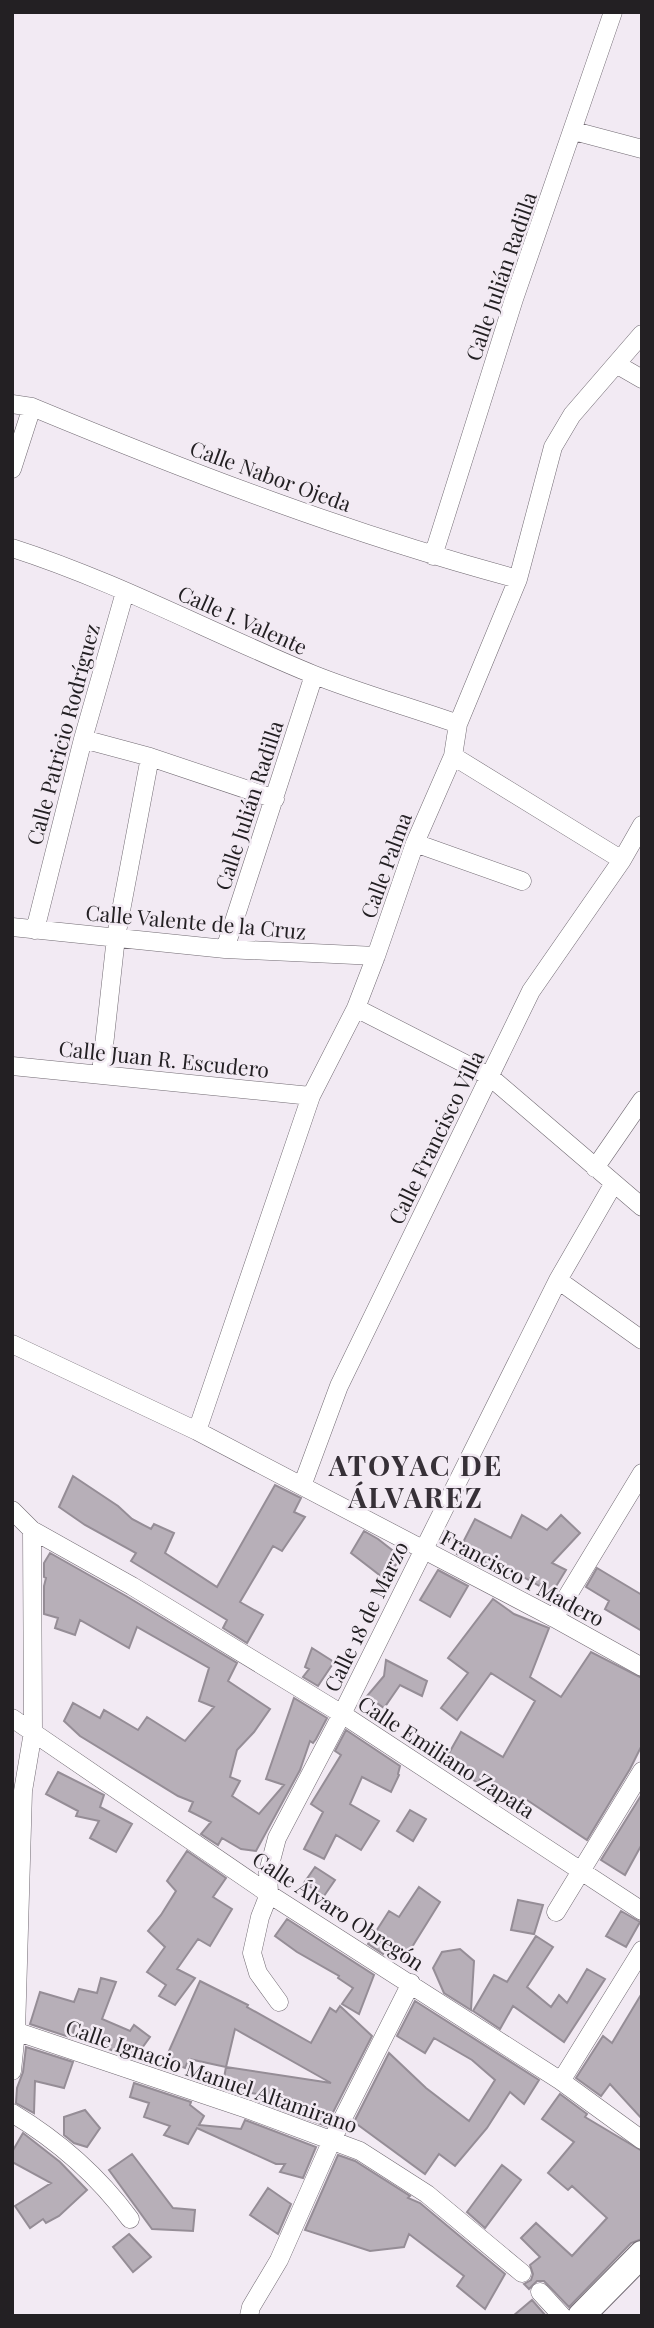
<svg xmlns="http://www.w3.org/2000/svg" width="654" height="2328" viewBox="0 0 654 2328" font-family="'Playfair Display',serif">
<rect width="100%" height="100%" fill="#f2eaf3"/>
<path fill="#b7afb8" stroke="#958d96" stroke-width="2" fill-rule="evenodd" d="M73,1476L118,1506L132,1519L151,1529L154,1524L174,1533L165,1553L217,1587L275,1485L301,1498L294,1512L305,1517L282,1551L273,1546L240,1602L263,1615L247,1643L223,1628L227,1620L131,1561L136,1553L85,1525L59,1507Z
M522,1515L547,1530L561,1515L580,1533L552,1563L566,1570L552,1593L495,1561L491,1569L481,1564L480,1566L457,1554L475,1519L511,1538Z
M364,1531L378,1539L401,1557L386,1580L351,1553Z
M50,1553L126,1596L237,1663L228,1681L270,1709L254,1732L237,1750L230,1777L240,1781L232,1796L259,1814L284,1785L266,1779L294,1698L327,1718L316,1739L313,1743L310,1741L300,1770L256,1851L241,1849L222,1838L218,1845L201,1834L211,1822L189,1811L193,1802L178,1796L80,1736L64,1721L73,1703L100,1718L104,1710L138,1730L147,1717L185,1741L214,1707L199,1701L209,1668L137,1627L129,1648L80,1620L75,1635L55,1628L58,1618L44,1614V1586L46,1578L44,1577V1563Z
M597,1568L642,1595V1631L605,1609L609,1601L586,1587Z
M438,1570L468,1586L450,1617L420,1600Z
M493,1599L514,1614L549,1628L530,1677L561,1697L591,1652L642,1678V1745L630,1769L587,1840L524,1798L520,1803L483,1775L478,1783L444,1762L461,1732L503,1757L535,1701L491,1673L457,1720L441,1708L468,1673L448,1658Z
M312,1648L334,1662L318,1686L303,1677L309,1669L305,1667Z
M386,1660L427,1681L422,1696L400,1685L384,1708L367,1696L384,1676Z
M346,1730L400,1766L398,1774L399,1775L391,1792L362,1777L350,1804L379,1821L361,1850L336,1835L324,1859L304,1849L323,1812L311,1804L341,1755L335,1751Z
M58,1772L104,1795L100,1807L132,1824L116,1852L90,1838L99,1821L76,1816L78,1811L46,1794Z
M642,1794V1844L625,1875L601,1860Z
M410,1810L426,1819L413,1841L397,1831Z
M187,1851L226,1878L213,1897L232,1909L210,1946L198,1939L177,1969L195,1978L175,2005L159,1996L166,1985L147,1972L165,1947L148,1931L161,1915L176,1891L167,1881Z
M315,1867L335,1880L324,1896L304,1883Z
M419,1887L440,1902L404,1960L385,1949L383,1954L368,1944L389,1911L399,1917Z
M518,1900L543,1905L534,1934L511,1930Z
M621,1911L640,1922L626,1947L606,1936Z
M287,1919L374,1975L359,2014L342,2004L353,1988L338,1978L339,1976L297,1952L275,1936Z
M536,1936L553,1947L527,1987L551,2007L559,1995L567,2003L587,1969L605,1979L564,2042L513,2006L500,2029L473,2011L494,1975L507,1982Z
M460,1949L474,1961L471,2010L444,1993L433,1968L442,1952Z
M101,1978L116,1982L102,2019L130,2031L134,2025L150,2037L134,2059L106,2048L110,2038L75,2025L72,2038L30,2024L40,1992L74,2002L79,1989L97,1993Z
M200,1981L248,2005L247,2007L311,2043L330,2008L336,2012L340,2006L372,2036L326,2126L255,2100L257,2094L222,2089L226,2067L189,2059L185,2068L165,2060ZM235,2029L331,2083L226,2067Z
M642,1993V2119L610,2084L601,2096L576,2078L603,2036L612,2043Z
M415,2001L539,2080L524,2104L510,2092L487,2128L455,2166L439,2154L425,2174L354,2122L389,2053L426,2088L469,2121L495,2080L472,2060L434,2038L425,2053L397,2036Z
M26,2047L73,2062L64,2088L35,2081L34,2113L16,2103L17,2088L23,2072Z
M134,2083L191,2102L190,2105L204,2116L199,2125L241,2129L245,2120L316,2147L303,2178L280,2172L285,2164H276L197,2128L188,2144L164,2135L170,2126L144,2117L149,2103L130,2097Z
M560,2094L587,2114L585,2117L642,2151V2239L631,2243L569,2307L544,2281H537L529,2289L524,2284L531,2280L533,2274L530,2265L540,2257L521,2238L536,2223L572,2256L607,2218L572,2186L568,2190L548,2173L574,2142L542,2119Z
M85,2110L100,2128L87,2147L74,2143L64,2135V2117Z
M23,2133L60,2162L87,2190L59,2216L46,2223L43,2219L30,2228L15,2206L51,2183L12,2162V2152Z
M132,2154L173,2208L195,2210L193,2231L152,2229L109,2170Z
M338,2155L355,2161L410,2196L408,2198L420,2203L505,2274L485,2309L457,2286L464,2276L409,2234L404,2247L370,2251L305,2230Z
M502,2165L521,2180L485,2228L467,2212Z
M268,2188L291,2204L278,2234L250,2215Z
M129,2234L151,2257L133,2272L113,2247Z
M532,2300L546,2316H513Z"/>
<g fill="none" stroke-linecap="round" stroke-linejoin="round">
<g stroke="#716a72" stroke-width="19">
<path id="minor" d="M574,131L642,149
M616,364L642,379
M12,404L32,407C191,473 353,535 518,579
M12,469L32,407
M12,548C115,581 212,633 312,674C359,693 410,707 458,724
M433,556L514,299L613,12
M83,739L150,757L275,799
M453,756L622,860
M415,843L522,881
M12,927L225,949L376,956
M35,930L83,739L125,592
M225,949L314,675
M356,1008L489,1076L642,1207
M12,1066L311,1096
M101,1073L116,937L150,757
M595,1168L642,1100
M558,1280L642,1340
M12,1344L197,1431L554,1618L642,1667
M197,1431L311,1096L356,1008L376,956L415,843L453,756L458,724L518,579L553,447L572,415L642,334
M302,1486L339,1386L531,991L622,860L642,825
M12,1510L32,1530L132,1586L342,1714L642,1911
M554,1618L642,1473
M12,1718L269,1894L561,2081L642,2140
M556,1912L642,1771
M279,2002L258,1973L252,1953L260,1917L269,1894L268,1872L277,1838L342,1714L558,1280L614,1183
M12,2030L247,2109L360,2151L427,2194L522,2273
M12,2071L16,2031L23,1791L33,1732L32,1530
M561,2081L642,1950
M12,2113C57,2140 99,2177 130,2219
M540,2292L562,2316
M249,2316L251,2307L279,2260L332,2140L411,1983"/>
</g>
<g stroke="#716a72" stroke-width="28">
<path id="primary" d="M581,2316L642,2254"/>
</g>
<use href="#minor" stroke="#fff" stroke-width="18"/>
<use href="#primary" stroke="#fff" stroke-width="26"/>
</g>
<g text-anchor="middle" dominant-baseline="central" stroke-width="5" stroke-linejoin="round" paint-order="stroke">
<g font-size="21" fill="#232023" stroke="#f2eaf3">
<text transform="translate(500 276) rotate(-71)">Calle Julián Radilla</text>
<text transform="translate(271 475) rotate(20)">Calle Nabor Ojeda</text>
<text transform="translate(243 619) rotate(24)">Calle I. Valente</text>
<text transform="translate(62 734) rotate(-75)">Calle Patricio Rodríguez</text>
<text transform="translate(248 805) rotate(-72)">Calle Julián Radilla</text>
<text transform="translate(385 865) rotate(-70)">Calle Palma</text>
<text transform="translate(196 921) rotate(5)">Calle Valente de la Cruz</text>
<text transform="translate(164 1058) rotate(6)">Calle Juan R. Escudero</text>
<text transform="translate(435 1137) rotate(-64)">Calle Francisco Villa</text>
<text transform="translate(523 1577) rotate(28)">Francisco I Madero</text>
<text transform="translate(365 1616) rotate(-64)">Calle 18 de Marzo</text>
<text transform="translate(447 1756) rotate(33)">Calle Emiliano Zapata</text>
<text transform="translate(339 1910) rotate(33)">Calle Álvaro Obregón</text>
<text transform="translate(212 2075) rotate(19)">Calle Ignacio Manuel Altamirano</text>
</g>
<g font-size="28" font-weight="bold" letter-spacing="2" fill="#363037" stroke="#f2eaf3">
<text x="416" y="1464">ATOYAC DE<tspan x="416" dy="32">ÁLVAREZ</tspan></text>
</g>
</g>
<rect width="654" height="2328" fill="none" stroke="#232023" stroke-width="28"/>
</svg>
